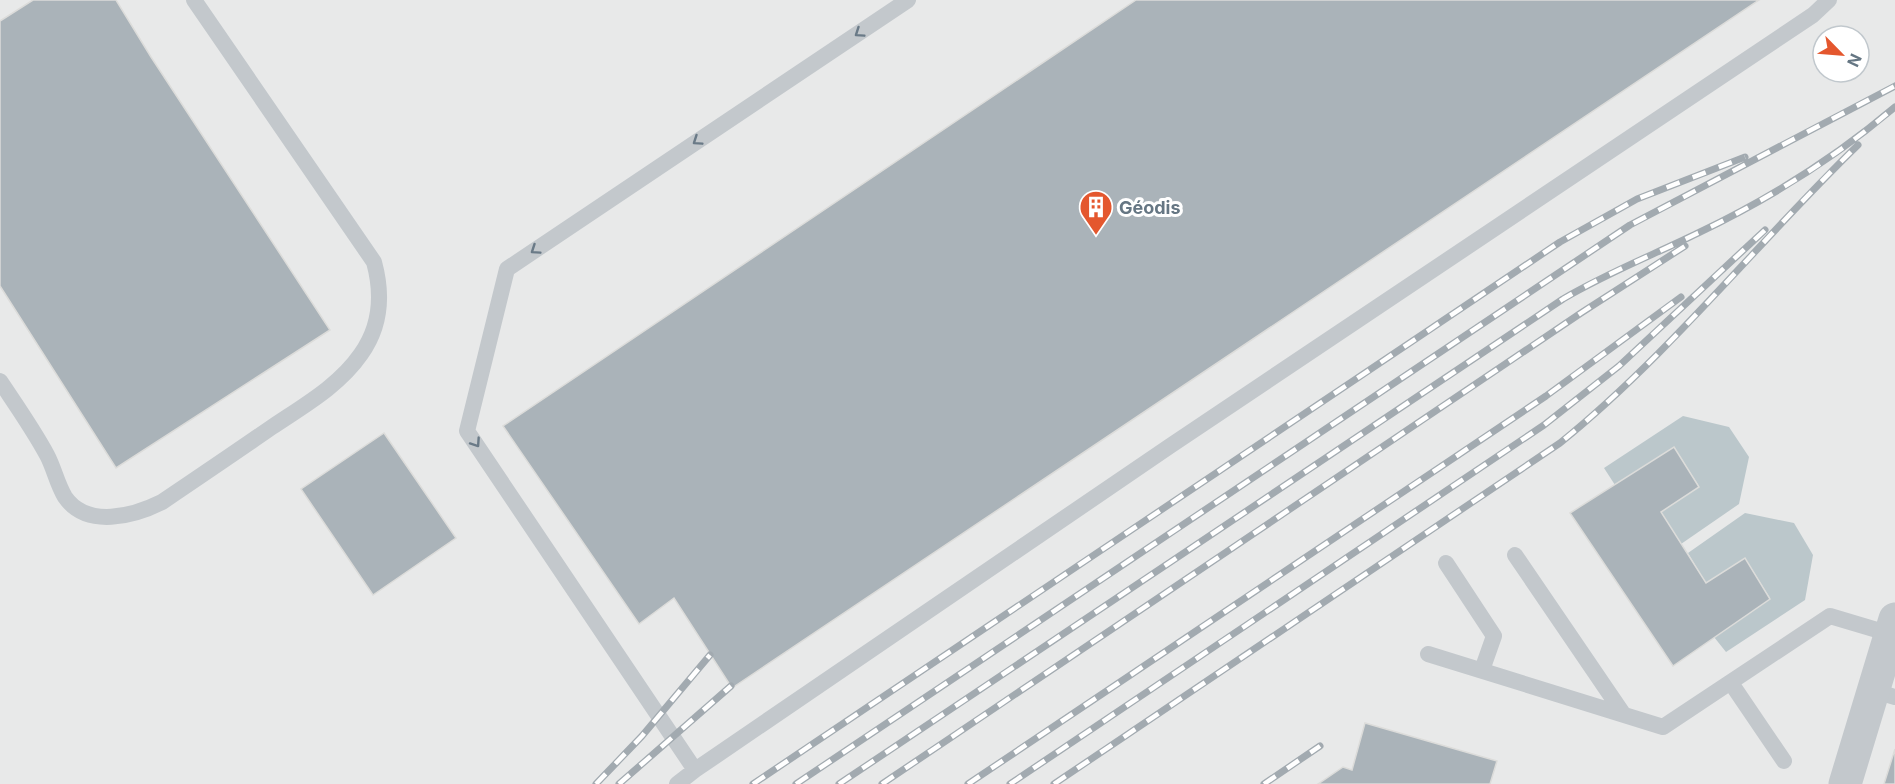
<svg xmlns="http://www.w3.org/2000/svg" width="1895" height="784" viewBox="0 0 1895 784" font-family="Inter,sans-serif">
<rect width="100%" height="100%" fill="#fafaf8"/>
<path fill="#e8e9e9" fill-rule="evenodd" d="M0,0H1895V784H0ZM1823,36H1859V72H1823Z"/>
<path fill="#bbc7cb" d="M1683,416L1729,427L1749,457L1739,504L1681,544L1661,512L1699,486L1674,447L1615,485L1604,468Z
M1745,513L1794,523L1813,555L1805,600L1726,652L1714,637L1770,598L1745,558L1706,583L1688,553Z"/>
<path fill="#aab3b9" stroke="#dcdcda" stroke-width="1.5" d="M33,0H116L151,57L330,330L116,468L0,286V21Z
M1136,0H1759L732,688L674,598L639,624L503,426Z
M384,433L456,538L373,595L301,489Z
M1674,447L1699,487L1661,512L1706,583L1745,558L1770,599L1673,666L1570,513Z
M1365,723L1497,761L1490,784H1318L1343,767L1352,770Z
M1895,749V784H1884Z"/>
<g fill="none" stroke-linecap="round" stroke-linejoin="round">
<path stroke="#c3c8cc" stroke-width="16" d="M908,0L507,269L467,431L695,770L1170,446L1813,15L1829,0
M0,381C16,405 33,429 47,455C54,468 57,484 65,497C87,529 134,516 162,502C199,477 236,452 272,427C303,406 339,386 361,354C381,326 383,295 374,262L194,0
M1515,555L1624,715
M1446,563L1494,636L1482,670
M1428,654L1663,727L1830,616L1894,635
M1731,683L1784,761
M1872,690L1895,697
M677,784L695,770"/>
<path stroke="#c3c8cc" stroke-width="33" d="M1845,784L1895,619"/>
<g stroke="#a2aab0" stroke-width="7">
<path id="rail" d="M596,784L642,736L710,655
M619,784L731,686
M753,784L1560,242L1637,199L1745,157
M796,784L1630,225L1895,86
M839,784L1563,299C1607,273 1653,255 1698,233C1769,199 1835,158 1895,107
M882,784L1581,313L1685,246
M968,784L1546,396L1681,297
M1010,784L1544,425L1619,366L1765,230
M1054,784L1560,443C1670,354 1757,243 1858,145
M1264,784L1320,746"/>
</g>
<use href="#rail" stroke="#fff" stroke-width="4.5" stroke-dasharray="14" stroke-linecap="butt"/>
</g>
<defs><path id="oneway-chevron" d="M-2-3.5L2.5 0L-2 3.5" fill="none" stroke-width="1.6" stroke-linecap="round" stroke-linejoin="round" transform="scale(1.5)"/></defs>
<g stroke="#6a7a87">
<use href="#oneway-chevron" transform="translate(859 33) rotate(146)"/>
<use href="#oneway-chevron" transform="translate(697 141) rotate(146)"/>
<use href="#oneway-chevron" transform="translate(535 250) rotate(146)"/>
<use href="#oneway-chevron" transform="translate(476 443) rotate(56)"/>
</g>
<defs>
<g id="building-pin" transform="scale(1.725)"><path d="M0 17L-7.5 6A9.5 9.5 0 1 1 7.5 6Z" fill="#e4572e" stroke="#fff"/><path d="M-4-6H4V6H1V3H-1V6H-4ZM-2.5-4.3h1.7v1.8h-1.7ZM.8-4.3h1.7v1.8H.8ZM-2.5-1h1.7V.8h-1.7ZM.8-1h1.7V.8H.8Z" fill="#fff"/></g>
</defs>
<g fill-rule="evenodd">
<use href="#building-pin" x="1096" y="207"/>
</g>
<g text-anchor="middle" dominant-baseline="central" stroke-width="6" stroke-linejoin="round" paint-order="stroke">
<g font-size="18" font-weight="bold" fill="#657683" stroke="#fff" text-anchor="start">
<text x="1119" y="207">Géodis</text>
</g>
</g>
<g transform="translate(1841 54) rotate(115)"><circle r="28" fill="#ffffff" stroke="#c1c8cd" stroke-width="1.5"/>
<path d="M0-4.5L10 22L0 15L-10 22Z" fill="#e4572e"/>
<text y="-9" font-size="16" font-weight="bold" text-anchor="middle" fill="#657683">N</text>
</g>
</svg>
